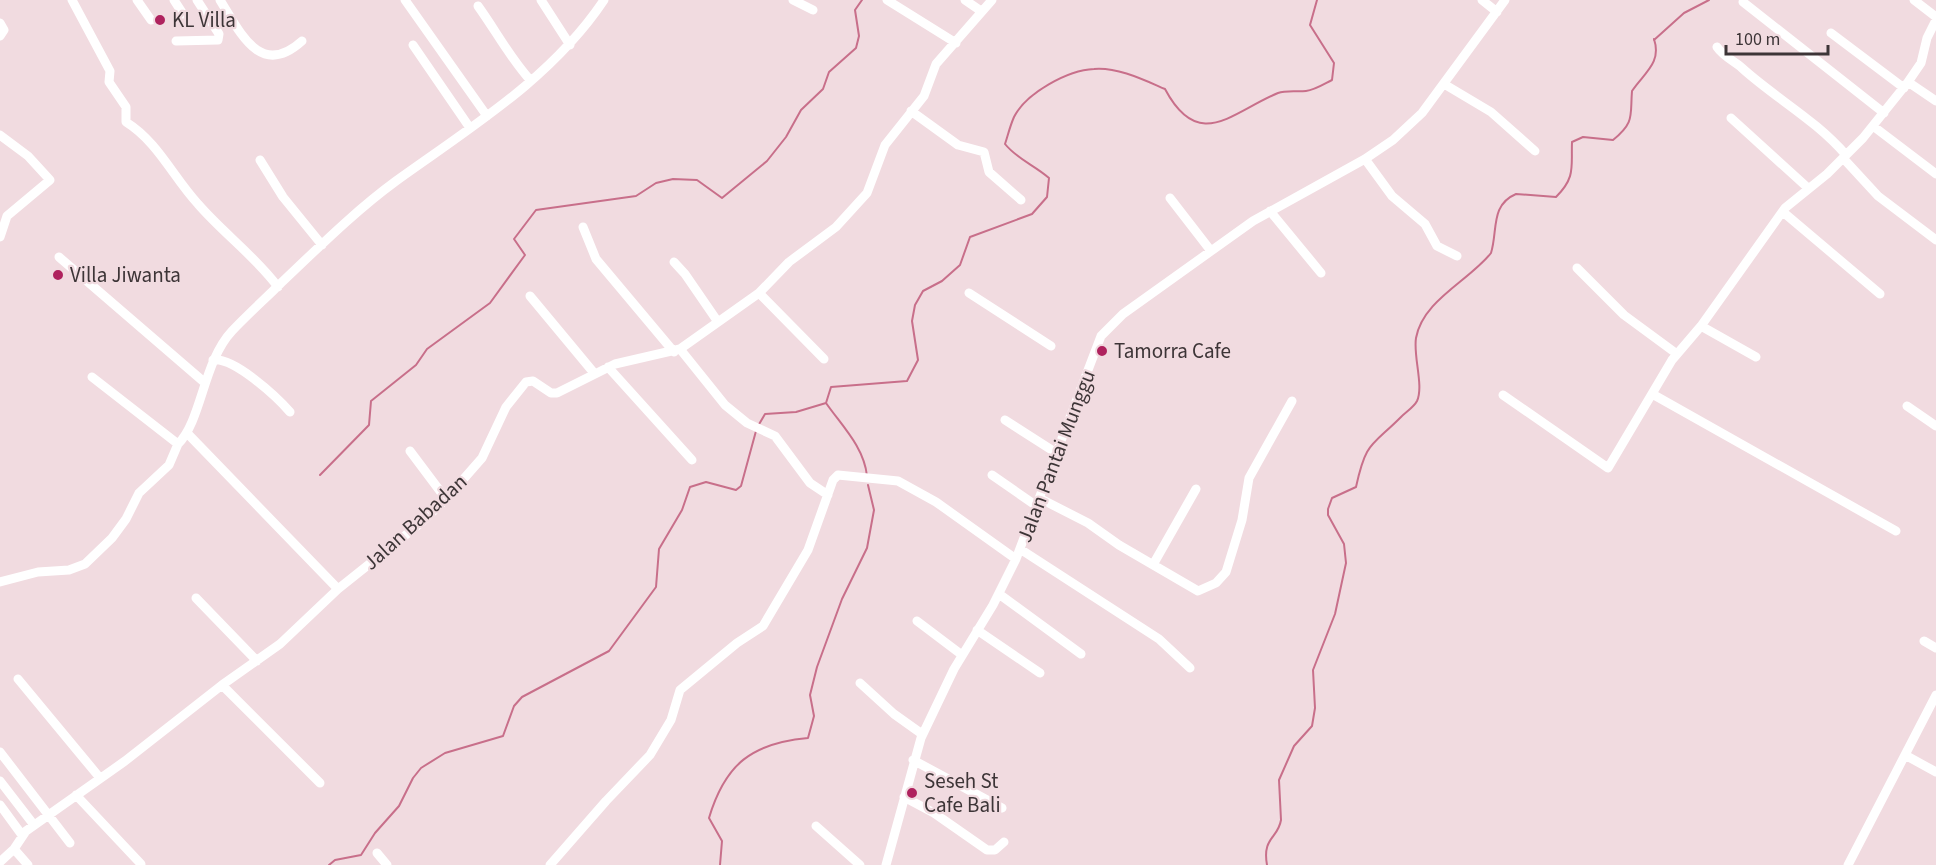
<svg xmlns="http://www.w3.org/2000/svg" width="1936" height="865" viewBox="0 0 1936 865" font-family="'Source Sans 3',sans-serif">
<rect width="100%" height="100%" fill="#f1dbe0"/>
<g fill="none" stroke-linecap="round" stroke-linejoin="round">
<path stroke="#c86f8a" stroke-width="2" d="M1654,40L1684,13L1709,0
M758,426L765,414L796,412L826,403
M320,475L369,425L371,401L416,365L427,349L490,303L525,255L514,239L536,210L636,196L656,183L673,179L697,180L722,198L767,161L786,137L801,110L823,89L829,72L856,48L859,36L855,10L862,0
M867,476C864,447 842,426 826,403L831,387L907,381L918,360L912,321L915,305L923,291L942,281L960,265L970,237L1032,214L1047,197L1049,178C1034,165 1017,159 1005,144C1008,135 1010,126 1014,117C1026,93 1068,70 1094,69C1118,67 1144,80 1165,89C1199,153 1232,112 1278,93C1286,90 1297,92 1306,91C1315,90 1324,84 1332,80L1334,63L1310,25L1317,0
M329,865L335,860L361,855L375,833L399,806L413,778L421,768L445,753L503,736L514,706L522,697L609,651L656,587L659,549L682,510L690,487L706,482L736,490L741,486L756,431
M720,865L722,841L709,818C725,764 752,743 808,738L814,716L810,695L817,667L842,599L867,548L874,510L868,485
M1267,865C1262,837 1278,839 1281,820L1279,780L1294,746L1312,726L1315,708L1313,670L1335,614L1346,563L1344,544L1328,515V509L1332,498L1356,487C1366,441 1371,447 1401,417C1406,412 1414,407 1417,401C1424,386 1413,356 1416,338C1423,300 1469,281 1491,253C1498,231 1490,205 1516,194L1556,197C1576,177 1571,167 1572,142L1583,137L1613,140C1635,122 1630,116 1632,91C1644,73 1662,63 1654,39"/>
<path stroke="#fff" stroke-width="9" d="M72,0L110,71L109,82L126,107V122C158,142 173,177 198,204C223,233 255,256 278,287
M137,0L151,20
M174,0L183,14
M220,0C240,32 260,79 302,41
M405,0L487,116
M541,0L570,45
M793,0L813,10
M887,0L956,43
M965,0L981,11
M1482,0L1497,12
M1914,0L1936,17
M1743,2L1884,113
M478,6C496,31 510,58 531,81
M0,23L4,30L0,36
M1831,33L1904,88
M176,41L218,40L219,34L197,0
M413,45L470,128
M1717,47C1723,56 1734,61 1742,68C1775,98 1816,120 1846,155
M1908,82L1936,101
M1444,84L1491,112L1535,151
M911,111L958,145L984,152L989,172L1021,200
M1731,118L1808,188
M1873,126L1936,174
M0,135L28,156L50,180L7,216L0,237
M1843,158L1878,196L1936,240
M1365,159L1392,196L1425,224L1437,246L1457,256
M260,160L283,197L322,245
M1170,198L1211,251
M1270,211L1321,273
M1783,212L1880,294
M583,227L596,259L674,352
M59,257L204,382
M674,262L685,274L718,322
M1577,268L1624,315L1677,354
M759,293L824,359
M969,293L1051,346
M530,296L594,373
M1701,326L1756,357
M680,349L725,405L747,423L775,436L810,483L828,495
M213,360C234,357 277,397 290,412
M608,367L692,460
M92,377L178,444C202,420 203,362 232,331C248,314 265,299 281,283C318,248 355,211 396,181C471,127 552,78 604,0
M1503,395L1608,468L1672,360L1701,326L1785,208L1827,174L1863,138L1908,82L1921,63L1927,38L1936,20
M1654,395L1896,531
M1907,406L1936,426
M1005,420L1058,454
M187,433L338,589
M410,451L446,499
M992,475L1038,507
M1041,499L1088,523L1119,545L1198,591L1216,583L1226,572L1242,520L1249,478L1292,401
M1020,549L1159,639L1190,668
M1154,563L1196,489
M0,582L38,572L69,570L85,564L112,538L126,519L139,493L169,465L178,444
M999,594L1081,654
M196,598L257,661
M917,621L962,655
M977,630L1040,673
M1924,641L1936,648
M18,679L100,778
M860,683L894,714L922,734
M222,685L320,783
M0,752L70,843
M1905,755L1936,772
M913,760L1002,808
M0,781L34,825
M76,795L141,864
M904,797L934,813L987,850H995L1004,842
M0,805L22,835
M816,826L860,865
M14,849L28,865
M377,853L387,865
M0,862L14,849L26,831L125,761L222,685L280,644L338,589L422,522L446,499L482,458L506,407L526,382L533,381L551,393H557L615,364L680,349L759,293L789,262L836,227L867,193L885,145L924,96L936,64L992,0
M550,865L606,801L650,755L671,720L680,690L737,643L763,626L808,550L833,480L838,475L898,481L936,502L1016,559
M886,865L921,738L954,669L993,605L1016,559L1101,336L1123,314L1253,221L1365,159L1393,140L1422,113L1505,0
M1848,865L1936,695"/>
</g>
<g fill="#af225e" stroke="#f1dbe0" stroke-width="2">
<circle cx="160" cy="20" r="6"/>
<circle cx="58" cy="275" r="6"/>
<circle cx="1102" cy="351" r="6"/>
<circle cx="912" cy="793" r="6"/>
</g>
<g text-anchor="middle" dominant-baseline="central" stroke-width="4.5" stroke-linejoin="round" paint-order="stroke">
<g font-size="21" fill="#3d3537" stroke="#f1dbe0" text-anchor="start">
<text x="172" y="20">KL Villa</text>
<text x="70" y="275">Villa Jiwanta</text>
<text x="1114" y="351">Tamorra Cafe</text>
<text x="924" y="781">Seseh St<tspan x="924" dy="24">Cafe Bali</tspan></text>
</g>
<g font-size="21" fill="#3d3537" stroke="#f1dbe0">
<text transform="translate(1056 456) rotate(-69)">Jalan Pantai Munggu</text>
<text transform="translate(415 522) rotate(-42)">Jalan Babadan</text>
</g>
</g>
<path d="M1726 45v9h102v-9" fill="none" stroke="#3d3537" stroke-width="3"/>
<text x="1735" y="45" font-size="18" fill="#3d3537" stroke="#f1dbe0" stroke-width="4.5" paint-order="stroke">100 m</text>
</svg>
